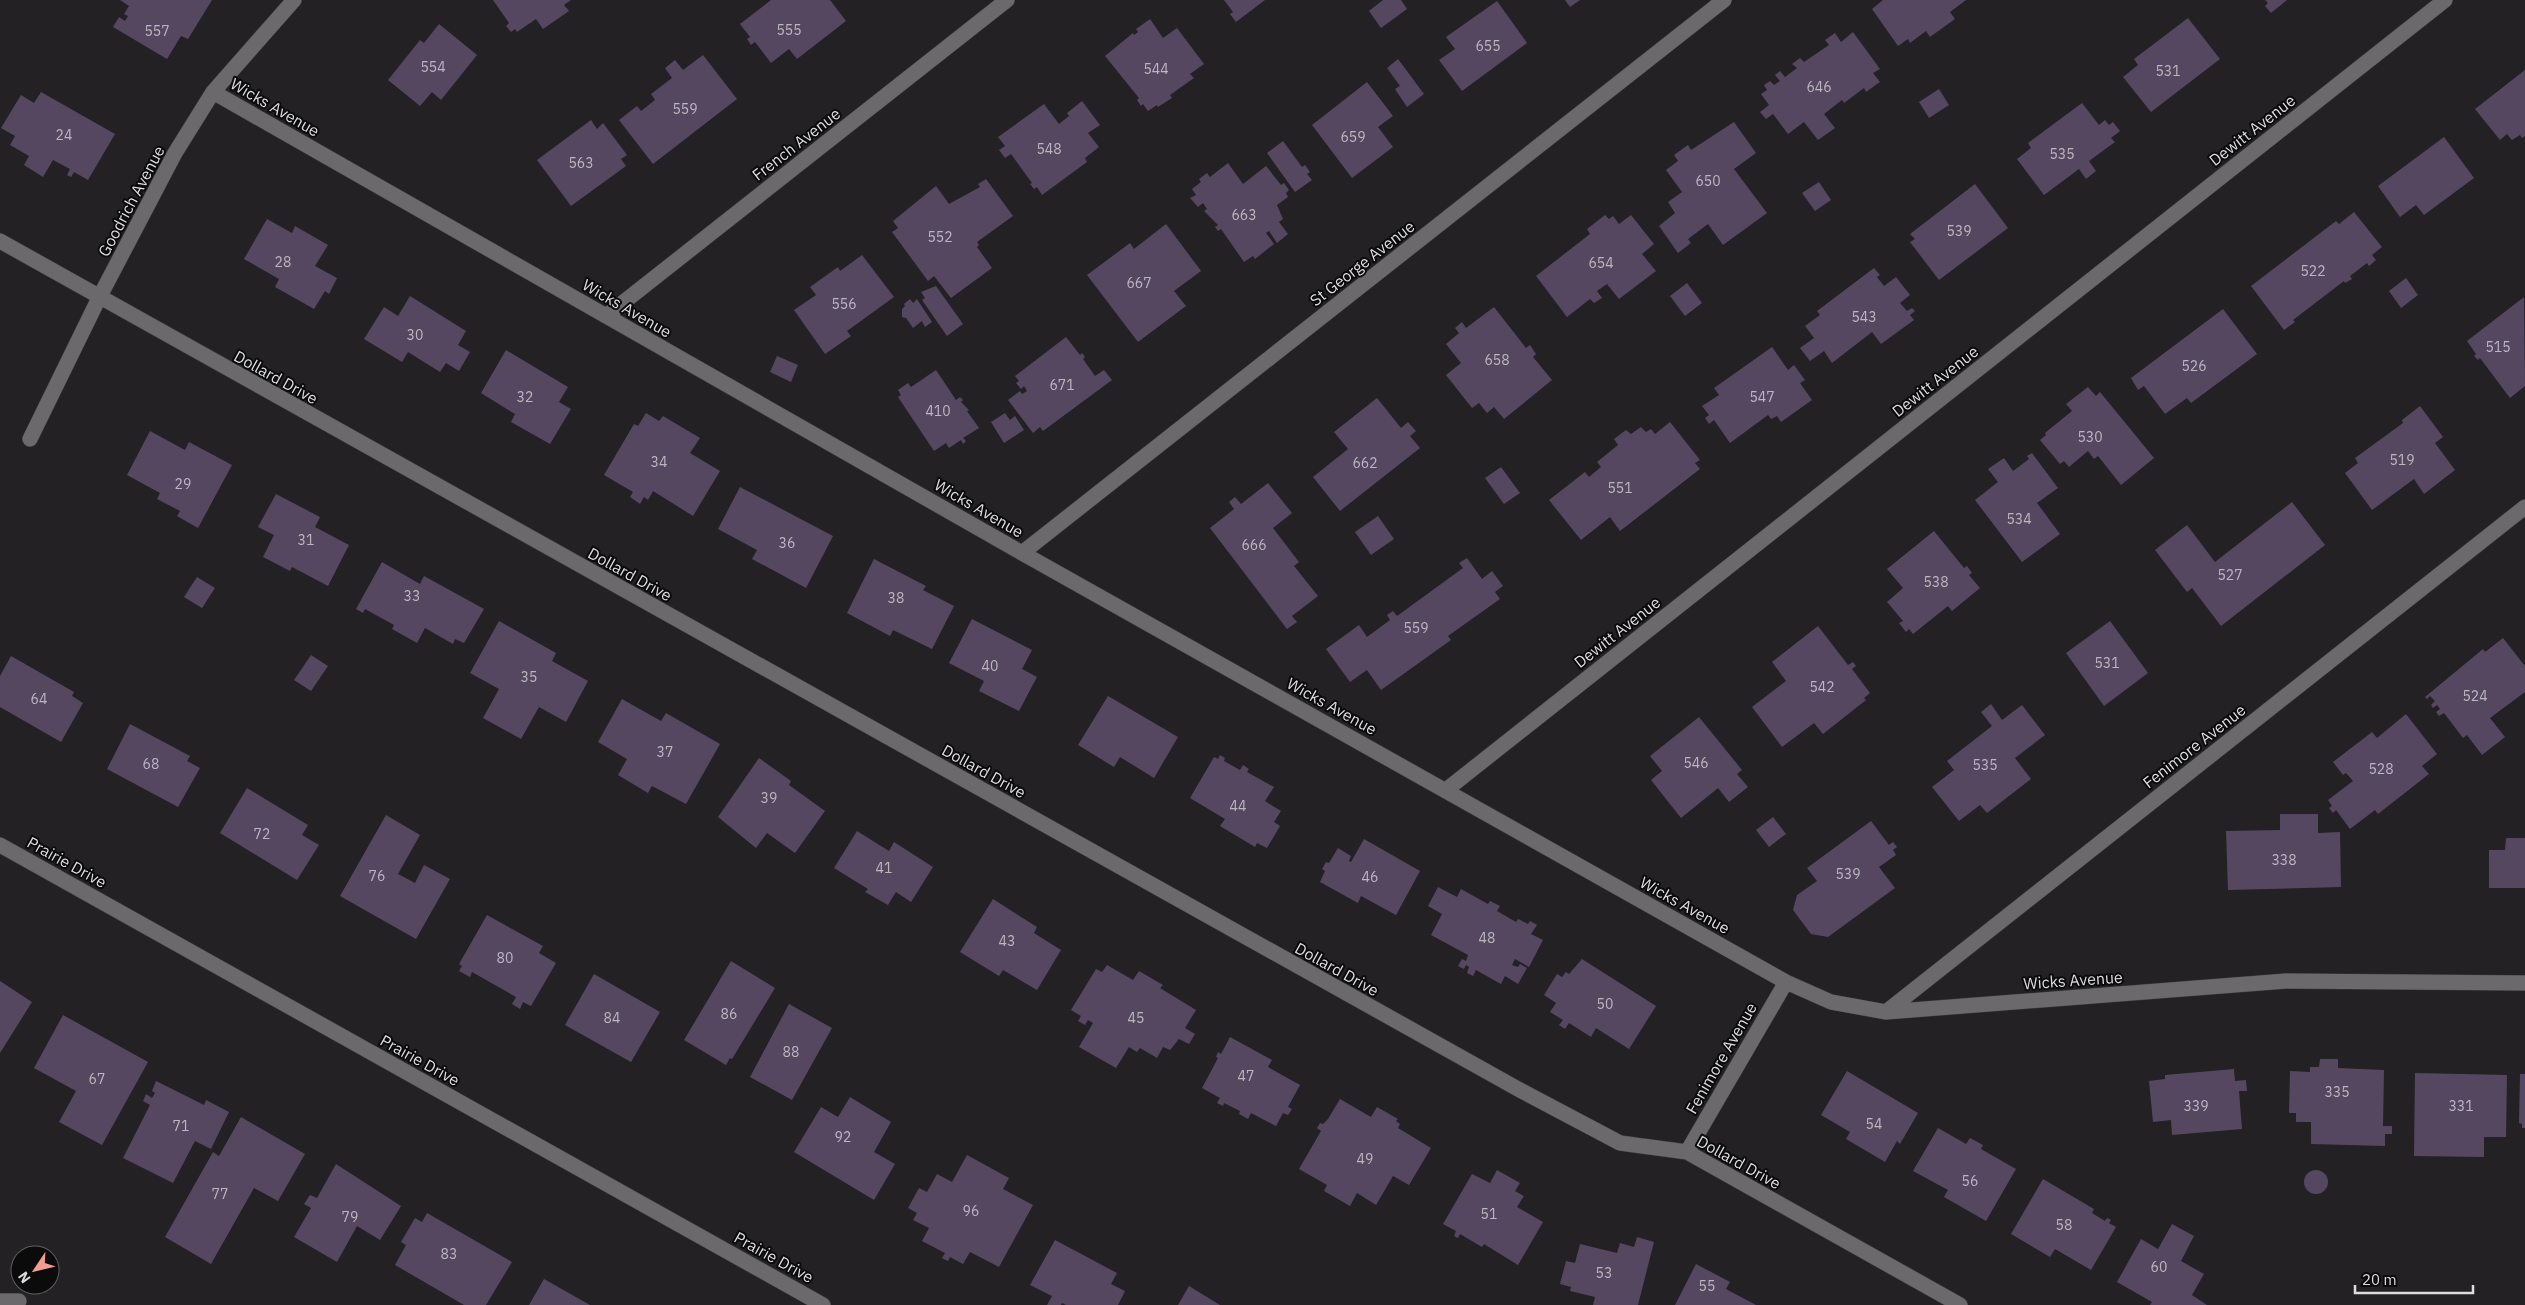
<svg xmlns="http://www.w3.org/2000/svg" width="2525" height="1305" viewBox="0 0 2525 1305" font-family="'IBM Plex Sans',sans-serif">
<rect width="100%" height="100%" fill="#232124"/>
<path fill="#564761" d="M120,0H212L188,39L181,36L167,59L113,27L119,17L125,21L128,16L124,14L129,6Z
M493,0H571L564,5L569,11L543,29L536,19L517,32L515,29L511,32L506,26L509,23Z
M771,0H830L846,21L797,59L789,49L771,63L755,42L751,45L747,39L750,37L740,24Z
M1224,0H1265L1236,22L1230,14L1233,12Z
M1383,0H1401L1407,9L1381,28L1369,11Z
M1565,0H1580L1570,7Z
M1883,0H1966L1950,12L1955,19L1930,37L1926,31L1910,43L1908,39L1898,46L1872,9Z
M2265,0H2287L2271,13L2265,6L2268,3Z
M1497,1L1527,43L1462,91L1439,60L1455,49L1446,37Z
M2188,18L2220,59L2151,112L2123,77L2138,65L2134,59Z
M1150,19L1163,38L1177,28L1204,64L1190,74L1194,78L1170,95L1172,98L1158,107L1157,105L1148,111L1143,104L1141,106L1137,100L1139,98L1105,56L1133,33L1134,35L1138,32L1136,29Z
M439,24L477,55L441,100L432,92L420,106L388,80L420,40L424,43Z
M1853,32L1880,69L1873,73L1880,82L1866,92L1864,88L1844,103L1842,100L1824,114L1835,128L1818,140L1804,122L1788,134L1773,114L1766,119L1760,112L1769,105L1761,94L1767,90L1764,85L1770,81L1774,85L1780,81L1775,75L1780,71L1785,77L1797,68L1792,64L1800,58L1804,62L1829,45L1825,40L1835,33L1841,42Z
M703,55L737,99L653,164L619,120L637,106L641,111L655,100L651,94L672,78L665,68L675,60L683,70Z
M1398,59L1424,94L1407,107L1395,89L1400,86L1387,68Z
M2525,70V136L2522,138L2520,135L2512,140L2507,134L2500,140L2475,109Z
M1367,82L1393,116L1378,127L1393,147L1352,178L1312,125Z
M1939,89L1949,105L1929,118L1919,102Z
M41,92L115,134L88,180L74,172L71,177L67,175L70,169L53,160L43,177L24,165L29,156L10,145L15,136L1,128L21,95L34,103Z
M1082,101L1100,125L1088,133L1099,147L1085,158L1087,162L1042,195L1037,187L1034,189L1030,184L1032,183L1011,154L1005,158L999,150L1005,146L998,137L1044,104L1059,124L1069,116L1067,113Z
M2082,103L2099,125L2105,120L2109,125L2113,122L2120,131L2111,138L2115,142L2089,161L2096,171L2086,179L2079,169L2044,195L2017,159L2031,148L2028,143Z
M591,120L597,129L603,123L627,155L621,159L626,166L571,206L537,160Z
M1734,122L1756,153L1734,169L1767,213L1723,245L1708,224L1688,239L1691,243L1678,253L1659,226L1675,213L1668,202L1682,192L1666,170L1678,161L1674,155L1688,145L1691,150Z
M2444,137L2474,178L2424,215L2416,205L2400,217L2378,186Z
M1283,141L1302,167L1305,165L1310,172L1307,174L1312,180L1295,192L1267,153Z
M1228,163L1243,184L1266,166L1281,185L1284,183L1289,190L1286,193L1288,197L1277,205L1283,219L1279,222L1288,234L1277,243L1269,231L1266,233L1274,244L1255,259L1253,256L1244,262L1221,229L1218,231L1215,227L1218,225L1204,211L1207,209L1203,203L1198,207L1190,198L1196,195L1192,189L1201,182L1199,179L1207,173L1210,177Z
M986,179L1013,216L977,242L979,245L977,247L992,268L951,298L934,276L928,281L892,232L898,228L893,221L936,186L949,204L980,187L978,184Z
M1819,182L1831,200L1815,211L1802,193Z
M1975,184L2008,228L1939,280L1910,242L1915,239L1910,234Z
M2354,212L2382,247L2372,255L2376,260L2369,266L2367,263L2350,276L2352,279L2345,283L2344,281L2293,320L2295,322L2284,330L2251,286L2336,221L2339,224Z
M1605,215L1609,219L1613,216L1619,224L1631,215L1654,244L1642,254L1656,271L1619,299L1607,284L1597,291L1602,298L1594,303L1590,299L1567,317L1536,276L1590,234L1587,229Z
M267,219L292,233L295,226L328,245L315,266L337,278L329,294L325,291L314,309L275,287L279,279L244,259Z
M1166,224L1201,271L1174,291L1186,306L1138,342L1087,275L1130,243L1134,249Z
M862,255L894,297L847,331L851,336L825,354L794,310L816,295L810,287L838,267L840,271Z
M1874,268L1880,275L1877,277L1884,286L1896,277L1910,295L1900,303L1907,311L1912,308L1915,311L1910,315L1914,320L1881,344L1872,332L1832,363L1824,351L1810,361L1800,348L1814,338L1805,326L1820,315L1817,311Z
M2406,278L2418,295L2401,308L2389,291Z
M1687,283L1702,303L1685,316L1670,296Z
M936,286L963,324L947,336L922,300L925,298L921,292Z
M410,296L466,331L458,345L470,352L459,371L446,363L440,372L408,352L402,362L364,339L384,307L398,316Z
M2524,297L2525,386L2510,398L2480,358L2478,360L2474,356L2476,354L2467,341Z
M910,299L913,303L917,299L932,322L925,327L922,321L913,328L906,318L902,317V309L905,306L904,304Z
M1494,307L1526,348L1530,345L1536,354L1533,357L1552,380L1504,419L1494,407L1487,413L1479,403L1472,408L1446,375L1461,363L1446,344L1459,333L1455,328L1462,322L1466,328Z
M2223,309L2257,354L2191,403L2187,398L2165,414L2144,386L2138,390L2131,378Z
M1066,337L1080,355L1082,353L1085,357L1083,359L1095,376L1104,370L1112,380L1043,431L1040,427L1033,433L1008,400L1020,391L1022,394L1027,391L1024,386L1021,389L1016,383L1019,381L1015,376Z
M1772,347L1788,370L1794,365L1805,380L1800,383L1812,400L1781,422L1777,416L1771,419L1768,415L1730,443L1714,420L1709,424L1705,418L1709,415L1702,406L1719,395L1714,388Z
M506,350L568,387L559,402L571,409L550,444L511,422L515,414L481,393Z
M777,356L798,365L791,382L770,372Z
M936,370L956,400L960,397L963,400L961,402L969,410L967,411L979,428L963,438L966,441L963,444L961,440L949,448L946,443L934,451L898,397L901,395L898,390L908,383L911,387Z
M2088,387L2096,396L2100,392L2154,458L2121,485L2098,456L2094,459L2088,451L2069,467L2064,461L2060,464L2040,440L2046,435L2045,433L2072,411L2066,404Z
M1377,398L1401,428L1408,422L1416,431L1410,436L1420,448L1340,511L1313,477L1348,449L1334,432Z
M2420,406L2443,437L2435,443L2455,470L2424,494L2414,479L2372,510L2345,473L2358,463L2355,458L2403,423L2402,420Z
M646,413L659,421L663,416L700,438L690,453L720,471L693,516L653,491L648,500L644,497L640,504L630,497L633,492L604,475L634,424L638,426Z
M1005,413L1010,420L1015,416L1024,430L1004,443L991,422Z
M1670,422L1700,460L1695,463L1700,469L1620,531L1610,517L1581,540L1549,500L1585,472L1589,477L1601,467L1597,462L1618,445L1614,439L1626,430L1631,434L1641,427L1646,432L1651,429L1655,434Z
M150,431L185,450L189,442L232,465L198,528L177,516L180,511L157,499L160,493L127,475Z
M2032,453L2058,488L2037,503L2060,534L2022,562L1975,500L1998,482L1988,469L2004,458L2013,471L2029,459L2027,456Z
M1501,467L1520,493L1504,504L1485,478Z
M1268,483L1292,513L1273,528L1299,562L1294,566L1318,596L1292,616L1297,622L1287,629L1210,528L1234,509L1229,502L1235,497L1241,504Z
M740,487L833,536L806,588L752,559L757,550L718,529Z
M276,494L320,517L315,527L349,545L328,586L292,567L290,571L263,557L274,535L258,527Z
M2292,502L2325,545L2221,626L2192,588L2187,592L2155,550L2187,525L2215,562Z
M1378,516L1394,539L1371,555L1355,532Z
M1934,531L1964,568L1967,566L1972,573L1969,575L1980,588L1952,611L1948,606L1913,634L1909,629L1906,632L1899,623L1903,621L1887,602L1903,588L1887,569Z
M1467,558L1482,579L1492,571L1503,586L1495,592L1500,599L1448,636L1451,640L1381,690L1367,670L1350,682L1326,649L1359,625L1367,637L1390,620L1387,615L1393,611L1397,616L1463,568L1459,563Z
M874,559L926,586L923,590L954,606L932,649L893,630L890,636L847,613Z
M382,562L420,584L424,576L484,609L464,643L455,639L453,644L425,628L417,643L392,629L394,625L365,609L363,613L356,609Z
M197,577L215,588L202,608L184,597Z
M972,619L1032,650L1022,669L1037,677L1019,711L979,691L984,681L949,663Z
M499,621L556,653L552,661L588,681L566,722L539,707L521,739L483,718L499,689L470,673Z
M2110,621L2148,673L2104,706L2066,653Z
M1818,626L1848,665L1853,662L1856,666L1852,669L1870,693L1864,698L1866,700L1823,734L1814,723L1782,747L1752,707L1786,681L1772,662Z
M2503,638L2525,666V692L2490,718L2505,737L2482,755L2467,735L2463,738L2444,713L2439,716L2436,712L2440,709L2437,705L2433,708L2431,705L2435,701L2430,696L2427,699L2425,697L2483,649L2485,652Z
M311,655L328,666L311,691L294,680Z
M11,656L74,692L72,696L83,703L61,742L0,707V676Z
M1108,696L1178,737L1154,778L1120,757L1114,767L1078,745Z
M622,699L661,721L666,713L720,744L686,804L652,786L648,793L618,775L627,759L598,742Z
M1991,704L2002,720L2022,705L2045,735L2015,758L2031,779L1987,813L1980,805L1959,821L1932,787L1954,770L1947,761L1992,726L1981,712Z
M2406,714L2437,754L2422,766L2429,774L2378,814L2375,810L2350,829L2336,810L2333,813L2329,808L2332,806L2328,800L2353,781L2346,773L2343,775L2333,762L2372,732L2377,738Z
M1699,717L1742,770L1737,774L1748,787L1729,802L1718,788L1681,818L1651,780L1662,771L1650,756Z
M130,724L190,756L187,761L200,768L178,807L107,769Z
M1220,755L1225,758L1224,761L1240,770L1243,765L1249,769L1247,772L1274,787L1265,801L1281,811L1274,822L1280,826L1267,848L1257,843L1255,847L1220,826L1225,819L1190,798L1214,757L1218,759Z
M759,758L791,781L789,785L825,811L795,853L767,833L756,848L718,817Z
M247,788L308,825L302,835L319,845L297,880L220,833Z
M2280,814H2318V833L2340,832L2341,887L2228,890L2226,831L2280,830Z
M386,815L420,835L398,874L415,883L424,865L450,879L416,939L340,896Z
M1773,817L1786,834L1769,847L1756,830Z
M1871,821L1889,845L1893,842L1897,847L1893,850L1896,855L1879,867L1895,888L1828,937L1811,934L1793,910L1797,895L1817,881L1807,868Z
M857,831L889,851L894,842L933,867L911,902L896,892L888,905L865,892L868,889L834,868Z
M2506,838H2525V888H2489V850H2505Z
M1364,839L1420,871L1396,915L1361,896L1358,903L1320,882L1325,871L1322,869L1326,862L1329,863L1338,848L1351,856L1349,861L1351,862Z
M1438,887L1457,897L1461,889L1488,904L1490,901L1500,906L1497,911L1516,922L1518,919L1528,924L1530,921L1537,925L1531,934L1543,940L1529,967L1515,959L1512,965L1518,967L1520,964L1527,968L1518,984L1505,976L1501,984L1476,970L1473,976L1467,973L1469,967L1466,965L1464,969L1458,966L1462,959L1466,961L1468,955L1431,935L1442,914L1428,906Z
M993,899L1037,927L1034,933L1061,950L1037,990L1003,970L999,976L960,952Z
M487,915L543,946L539,953L556,963L531,1006L523,1002L520,1009L512,1004L516,997L472,972L470,977L459,971L462,966L459,964Z
M1582,959L1656,1006L1629,1049L1596,1028L1591,1037L1569,1023L1565,1029L1559,1025L1563,1020L1550,1012L1556,1003L1544,995L1557,974L1562,977L1566,972L1569,974Z
M731,961L775,988L732,1059L730,1058L726,1065L684,1040Z
M1107,965L1133,980L1139,971L1163,985L1160,988L1196,1010L1185,1028L1195,1034L1189,1044L1179,1039L1170,1050L1163,1047L1157,1058L1140,1048L1137,1052L1129,1047L1116,1068L1079,1047L1093,1023L1088,1020L1085,1025L1078,1021L1081,1016L1071,1010L1096,969L1102,972Z
M594,974L660,1012L631,1062L565,1025Z
M0,981L32,1002L0,1053Z
M789,1004L832,1028L792,1100L750,1077Z
M63,1015L148,1062L102,1145L59,1122L76,1091L34,1068Z
M1230,1037L1272,1060L1268,1067L1300,1085L1288,1107L1292,1109L1288,1115L1283,1113L1276,1126L1251,1113L1248,1119L1239,1114L1240,1111L1224,1103L1223,1106L1217,1103L1220,1098L1202,1088L1218,1058L1216,1057L1218,1052L1221,1054Z
M2320,1059H2338V1068L2384,1070L2383,1126H2392V1134H2385V1146L2311,1144V1122H2296V1113H2289L2290,1071L2310,1072V1067H2319Z
M2234,1069L2235,1081L2246,1080L2247,1091H2239L2242,1129L2172,1135L2171,1120L2153,1122L2149,1081L2165,1079V1075Z
M1847,1071L1918,1113L1900,1144L1897,1141L1885,1162L1846,1139L1850,1132L1821,1115Z
M2415,1073L2507,1075L2506,1137H2484V1157L2414,1156Z
M2520,1074H2525V1128H2522V1124L2519,1123Z
M156,1081L204,1105L206,1100L229,1112L211,1149L195,1141L173,1183L123,1158L150,1105L143,1101L146,1094L152,1098L155,1093L152,1091Z
M850,1097L891,1122L874,1152L895,1164L874,1200L794,1152L821,1107L838,1117Z
M1340,1099L1371,1117L1377,1107L1398,1119L1396,1121L1400,1124L1398,1128L1431,1148L1409,1185L1393,1176L1376,1205L1357,1193L1350,1206L1324,1191L1327,1185L1299,1169L1321,1131L1317,1128L1320,1123L1323,1124L1328,1119Z
M241,1117L305,1154L278,1201L254,1188L211,1264L165,1237L213,1152L219,1156Z
M1938,1128L1966,1144L1970,1138L1983,1145L1981,1149L2016,1169L1986,1221L1944,1197L1948,1190L1913,1171Z
M967,1155L1009,1178L1003,1189L1033,1205L999,1267L970,1252L963,1264L950,1257L948,1261L942,1258L945,1253L922,1241L929,1228L913,1220L917,1213L908,1208L919,1188L927,1192L937,1174L952,1182Z
M336,1164L401,1206L380,1240L357,1226L337,1262L294,1237L311,1208L304,1204L310,1195L317,1198Z
M1497,1170L1520,1183L1515,1191L1524,1196L1517,1207L1543,1222L1518,1265L1484,1244L1482,1247L1460,1234L1458,1238L1454,1236L1456,1231L1443,1224L1472,1174L1490,1183Z
M2304 1182a12 12 0 1 1 24 0a12 12 0 1 1-24 0Z
M2043,1179L2094,1209L2092,1213L2105,1221L2107,1218L2111,1220L2109,1223L2116,1227L2091,1270L2055,1249L2050,1257L2011,1234Z
M427,1213L512,1262L486,1305H464L395,1265L406,1245L401,1242L415,1218L422,1222Z
M2172,1224L2194,1236L2181,1261L2204,1274L2192,1295L2207,1305H2150L2152,1302L2117,1282L2141,1239L2158,1249Z
M1637,1237L1654,1242L1638,1305H1593L1595,1297L1570,1291L1571,1287L1560,1284L1566,1261L1575,1263L1580,1244L1617,1253L1620,1243L1634,1247Z
M1055,1240L1117,1273L1111,1284L1125,1291L1118,1305H1066L1062,1303L1061,1305H1047L1052,1296L1030,1285Z
M1696,1264L1730,1282L1726,1289L1756,1305H1675Z
M544,1279L590,1305H529Z
M1189,1286L1220,1305H1178Z"/>
<g fill="none" stroke-linecap="round" stroke-linejoin="round">
<g stroke="#3e3d3f" stroke-width="16">
<path id="minor" d="M213,92L1022,553L1786,982L1831,1002L1886,1012L2286,981L2525,983
M0,241L1518,1089L1620,1143L1687,1152L1960,1305
M606,316L1007,0
M30,439L99,298L175,153L213,92L294,0
M1022,553L1724,0
M1446,790L2445,0
M0,845L823,1305
M1886,1012L2525,507
M1687,1152L1786,982
M0,1301H19"/>
</g>
<use href="#minor" stroke="#6b696c" stroke-width="15"/>
</g>
<g text-anchor="middle" dominant-baseline="central" stroke-width="4" stroke-linejoin="round" paint-order="stroke">
<g font-size="14" fill="#bbb7bf">
<text x="789" y="30">555</text>
<text x="157" y="31">557</text>
<text x="1488" y="46">655</text>
<text x="433" y="67">554</text>
<text x="1156" y="69">544</text>
<text x="2168" y="71">531</text>
<text x="1819" y="87">646</text>
<text x="685" y="109">559</text>
<text x="64" y="135">24</text>
<text x="1353" y="137">659</text>
<text x="1049" y="149">548</text>
<text x="2062" y="154">535</text>
<text x="581" y="163">563</text>
<text x="1708" y="181">650</text>
<text x="1244" y="215">663</text>
<text x="1959" y="231">539</text>
<text x="940" y="237">552</text>
<text x="283" y="262">28</text>
<text x="1601" y="263">654</text>
<text x="2313" y="271">522</text>
<text x="1139" y="283">667</text>
<text x="844" y="304">556</text>
<text x="1864" y="317">543</text>
<text x="415" y="335">30</text>
<text x="2498" y="347">515</text>
<text x="1497" y="360">658</text>
<text x="2194" y="366">526</text>
<text x="1062" y="385">671</text>
<text x="525" y="397">32</text>
<text x="1762" y="397">547</text>
<text x="938" y="411">410</text>
<text x="2090" y="437">530</text>
<text x="2402" y="460">519</text>
<text x="659" y="462">34</text>
<text x="1365" y="463">662</text>
<text x="183" y="484">29</text>
<text x="1620" y="488">551</text>
<text x="2019" y="519">534</text>
<text x="306" y="540">31</text>
<text x="787" y="543">36</text>
<text x="1254" y="545">666</text>
<text x="2230" y="575">527</text>
<text x="1936" y="582">538</text>
<text x="412" y="596">33</text>
<text x="896" y="598">38</text>
<text x="1416" y="628">559</text>
<text x="2107" y="663">531</text>
<text x="990" y="666">40</text>
<text x="529" y="677">35</text>
<text x="1822" y="687">542</text>
<text x="2475" y="696">524</text>
<text x="39" y="699">64</text>
<text x="665" y="752">37</text>
<text x="1696" y="763">546</text>
<text x="151" y="764">68</text>
<text x="1985" y="765">535</text>
<text x="2381" y="769">528</text>
<text x="769" y="798">39</text>
<text x="1238" y="806">44</text>
<text x="262" y="834">72</text>
<text x="2284" y="860">338</text>
<text x="884" y="868">41</text>
<text x="1848" y="874">539</text>
<text x="377" y="876">76</text>
<text x="1370" y="877">46</text>
<text x="1487" y="938">48</text>
<text x="1007" y="941">43</text>
<text x="505" y="958">80</text>
<text x="1605" y="1004">50</text>
<text x="729" y="1014">86</text>
<text x="612" y="1018">84</text>
<text x="1136" y="1018">45</text>
<text x="791" y="1052">88</text>
<text x="1246" y="1076">47</text>
<text x="97" y="1079">67</text>
<text x="2337" y="1092">335</text>
<text x="2196" y="1106">339</text>
<text x="2461" y="1106">331</text>
<text x="1874" y="1124">54</text>
<text x="181" y="1126">71</text>
<text x="843" y="1137">92</text>
<text x="1365" y="1159">49</text>
<text x="1970" y="1181">56</text>
<text x="220" y="1194">77</text>
<text x="971" y="1211">96</text>
<text x="1489" y="1214">51</text>
<text x="350" y="1217">79</text>
<text x="2064" y="1225">58</text>
<text x="449" y="1254">83</text>
<text x="2159" y="1267">60</text>
<text x="1604" y="1273">53</text>
<text x="1707" y="1286">55</text>
</g>
<g font-size="16" fill="#dddcde" stroke="#0c0b0c">
<text transform="translate(275 107) rotate(30)">Wicks Avenue</text>
<text transform="translate(2252 130) rotate(-38)">Dewitt Avenue</text>
<text transform="translate(796 144) rotate(-38)">French Avenue</text>
<text transform="translate(131 201) rotate(-62)">Goodrich Avenue</text>
<text transform="translate(1362 263) rotate(-38)">St George Avenue</text>
<text transform="translate(627 308) rotate(30)">Wicks Avenue</text>
<text transform="translate(276 377) rotate(29)">Dollard Drive</text>
<text transform="translate(1935 381) rotate(-38)">Dewitt Avenue</text>
<text transform="translate(979 508) rotate(30)">Wicks Avenue</text>
<text transform="translate(630 574) rotate(29)">Dollard Drive</text>
<text transform="translate(1617 632) rotate(-38)">Dewitt Avenue</text>
<text transform="translate(1332 706) rotate(29)">Wicks Avenue</text>
<text transform="translate(2194 746) rotate(-38)">Fenimore Avenue</text>
<text transform="translate(984 771) rotate(29)">Dollard Drive</text>
<text transform="translate(67 862) rotate(29)">Prairie Drive</text>
<text transform="translate(1685 905) rotate(29)">Wicks Avenue</text>
<text transform="translate(1337 969) rotate(29)">Dollard Drive</text>
<text transform="translate(2073 980) rotate(-4)">Wicks Avenue</text>
<text transform="translate(1721 1058) rotate(-60)">Fenimore Avenue</text>
<text transform="translate(420 1060) rotate(29)">Prairie Drive</text>
<text transform="translate(1739 1162) rotate(29)">Dollard Drive</text>
<text transform="translate(774 1257) rotate(29)">Prairie Drive</text>
</g>
</g>
<g transform="translate(35 1270) rotate(235)"><circle r="24" fill="#0c0b0c" stroke="#605f60"/>
<path d="M0-4L9 19L0 12L-9 19Z" fill="#f59c92"/>
<text y="-8" font-size="14" font-weight="bold" text-anchor="middle" fill="#dddcde">N</text>
</g>
<path d="M2355 1285v8h118v-8" fill="none" stroke="#dddcde" stroke-width="2.5"/>
<text x="2362" y="1285" font-size="15" fill="#dddcde" stroke="#0c0b0c" stroke-width="4" paint-order="stroke">20 m</text>
</svg>
